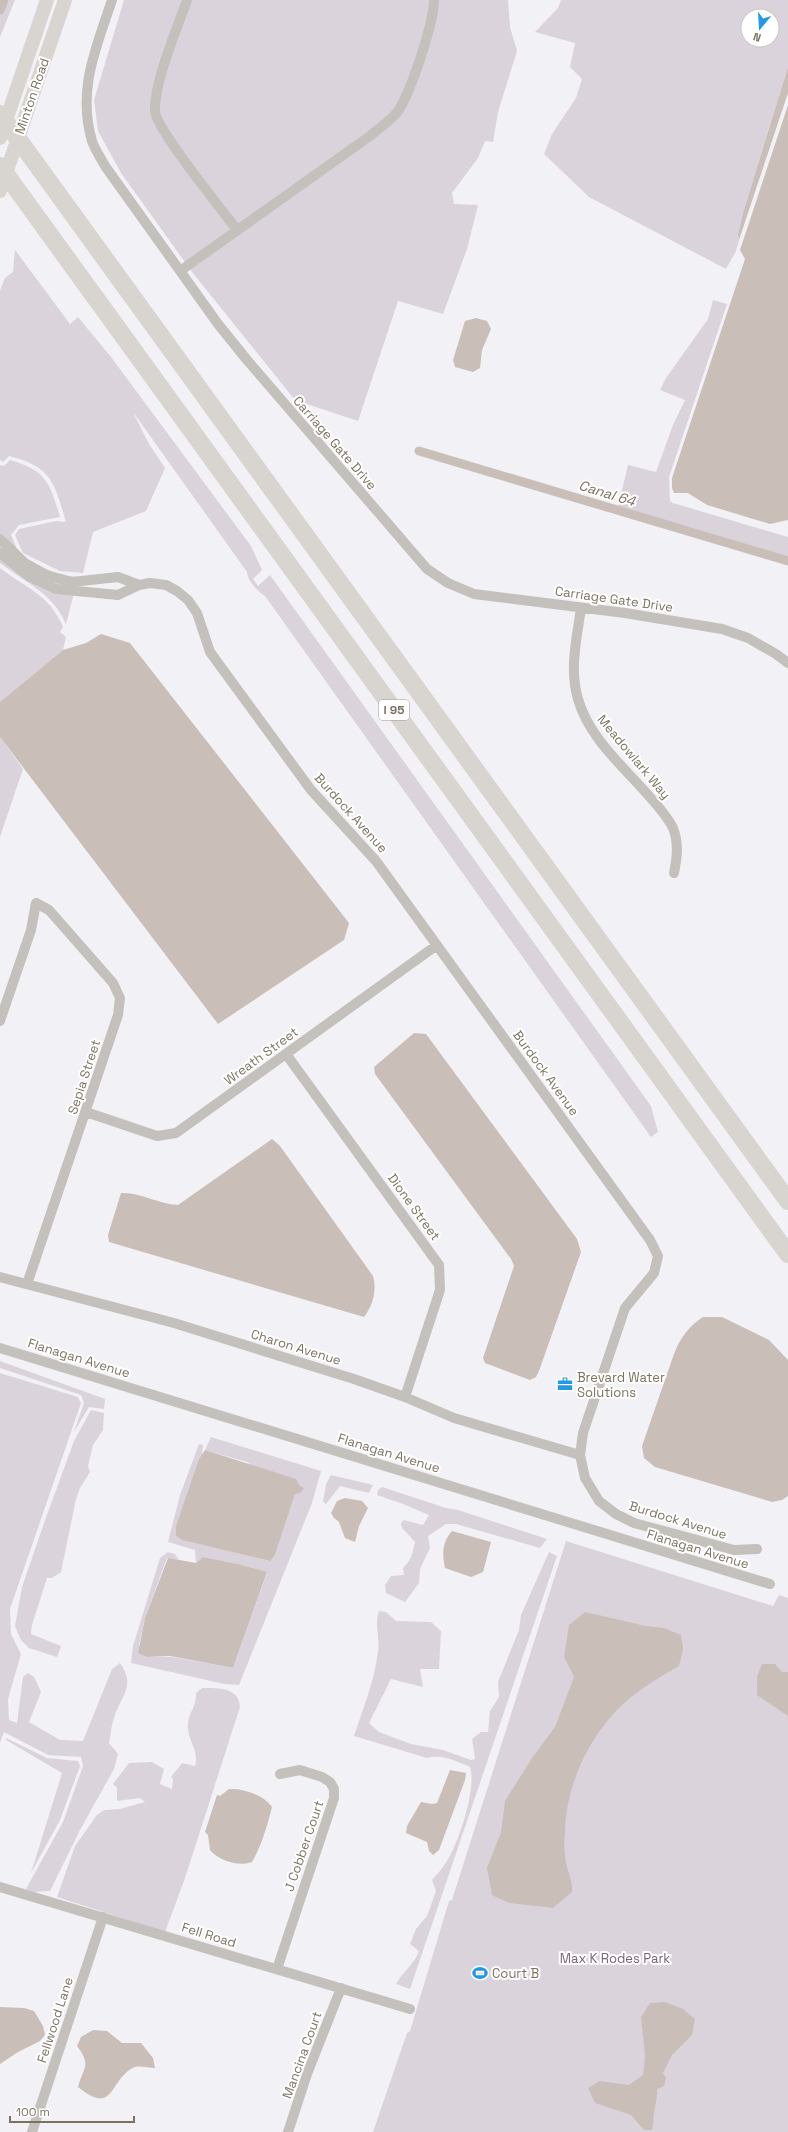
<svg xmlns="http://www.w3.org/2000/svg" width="788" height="2132" viewBox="0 0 788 2132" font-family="'Space Grotesk',sans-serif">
<rect width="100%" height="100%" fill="#f2f1f5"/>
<path fill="#dbd3dc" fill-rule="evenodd" d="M0,0H15L0,37Z
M124,0H508L510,27L517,51L498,112L493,142L485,141L478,158L452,193L454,204L478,205L467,249L443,314L398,301L358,421L295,400L192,272L121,173L98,131L94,100Z
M561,0H788V67L743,213L738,234L739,240L736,251L726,269L589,197L544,154L552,134L576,98L582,79L570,67L575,43L535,32L558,8ZM748,16H772V40H748Z
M15,250L70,324L78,317L111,357L251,546L262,570L253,579L258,586L270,575L651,1106L658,1132L651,1137L265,596C258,592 247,580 247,572L133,412L149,444L165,468L146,511L93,532L83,573L60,571L23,553L15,535L19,529L56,521L66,522C54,482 52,467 9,456L3,462L0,460V290L5,278L13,272Z
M713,300L727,304L669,477L670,501L673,503L788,537V562L617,511L628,465L656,472L673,425L685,400L660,390L666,378L708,319Z
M10,460C46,470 50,483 60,517L19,525L11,535L20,556L59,575L78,577L66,624C52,592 27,584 0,563V465L4,466Z
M0,568C26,588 50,595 63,627L60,632L66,637L63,650L0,702Z
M0,737L23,769L0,837Z
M0,1361L105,1399L104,1409L89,1407L74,1432L84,1403L81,1395L0,1368Z
M0,1373L78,1397L81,1403L10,1609L11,1634L21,1654L8,1699L9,1720L17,1723L23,1677L28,1673L34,1677L41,1692L29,1722L60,1740L83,1741L112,1669L120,1663C137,1687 120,1696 114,1718C111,1726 111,1735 109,1743L118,1754L114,1769L80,1830L50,1891L31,1892L26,1889L63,1822L83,1766L81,1757L48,1755L4,1732L0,1743Z
M91,1410L104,1413L103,1430L93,1445L88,1466L90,1472L80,1488L76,1499L61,1572L52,1578H47L32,1625L31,1634L61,1646L57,1657L29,1648L21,1640L15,1626L22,1587L44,1523L74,1441Z
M211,1437L321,1471L312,1503L239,1685L224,1684L131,1663L133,1646L160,1558L168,1552L175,1554L179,1560L167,1558L145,1618L139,1645L147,1657H172L233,1668L267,1573L238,1564L203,1557L196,1563L195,1550L168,1542L180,1495L199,1444L203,1445L202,1455L176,1526V1536L183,1540L269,1561L275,1555L295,1494L247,1462L205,1450Z
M331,1475L373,1485L369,1493L340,1486L326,1504L323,1502L326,1484Z
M382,1487L446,1508L458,1510L547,1539L540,1548L456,1524H446L428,1536L430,1548L420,1569L419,1583L405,1602L386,1593L385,1585L391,1576L404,1575L403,1568C411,1561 413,1552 415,1542L402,1528L401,1523L404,1520L423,1525L429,1515L403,1504L377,1495L378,1490Z
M566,1541L773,1606L779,1595L788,1598V2132H373L407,2033L410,2031L449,1901L452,1900Z
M549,1552L557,1556L410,1989L396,1984C403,1972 414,1964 419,1951L410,1944L416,1929L427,1916L436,1891L432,1880C437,1874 443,1868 447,1861C459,1842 477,1787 470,1767C455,1761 443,1754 427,1758L354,1736C363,1708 375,1680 378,1651C380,1638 374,1624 379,1611L386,1612L396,1621L431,1622L441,1631L439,1669H420L423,1687L391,1679L369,1723L379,1732L411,1744L443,1750L471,1760L475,1759L472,1739L481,1732H488L490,1711L499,1697L498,1682L519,1630L521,1615Z
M202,1688C218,1688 239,1687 240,1707L185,1878L165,1932L57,1897L75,1846L97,1815L104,1810L120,1809L145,1802L140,1798L117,1801V1788L113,1784L129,1763L152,1762L164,1769L160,1784L172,1789L173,1779L171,1777L182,1763L195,1766C200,1751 186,1739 188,1723C189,1712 197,1706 196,1693Z
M6,1738L47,1758L78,1761L80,1766L60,1820L31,1873L62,1773L6,1740Z"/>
<path fill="#c9bfb8" d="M788,67V93L739,240L738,234L743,213Z
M788,105V520L770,524L707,505L688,493H674L672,488V478L745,259L740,250Z
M476,318L487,321L491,329L482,350L480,368L473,372L455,367L453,360L465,321Z
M101,634L130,643L349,923L344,940L218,1024L0,737V702L63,650L86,643Z
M414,1033L426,1034L577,1239L581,1252L539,1371L536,1377L530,1380L485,1363L483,1358L514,1266L511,1259L375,1074L374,1067Z
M272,1139L280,1146L373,1276C377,1290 373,1306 364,1317L109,1242L108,1235L121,1193C140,1192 158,1204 178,1205Z
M703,1317H722L769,1340L788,1360V1496L782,1500L772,1502L655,1467L644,1458L642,1446L674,1354C680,1338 689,1326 703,1317Z
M205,1450L296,1479L299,1485L304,1488L300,1493L295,1494L275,1555L270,1561L182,1540L176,1536V1526L199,1459Z
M345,1498L362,1501L368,1508L359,1526L355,1542L345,1538L339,1522L334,1518L331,1513L337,1501Z
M452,1531L491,1542L483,1572L471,1577L445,1568C442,1554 442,1542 452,1531Z
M203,1557L238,1564L267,1572L233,1668L170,1656L147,1657L138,1653L145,1618L168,1558L196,1563Z
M585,1612L646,1626L664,1628L681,1635L683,1649L679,1666C658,1678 636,1691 619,1708C587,1740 566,1787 565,1832C564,1841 564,1853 566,1862C568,1873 573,1881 572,1892L553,1908L509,1903L492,1895L487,1868L501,1832L505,1801L532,1758L555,1727L574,1677L564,1657L569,1625Z
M762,1664H775L782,1672H788V1716L757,1695V1677Z
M450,1770L466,1773L465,1780L439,1850L433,1855L429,1851L427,1842L406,1833L407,1826L421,1802L432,1804L437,1803Z
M229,1789C243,1788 264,1795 272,1807C267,1826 262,1845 252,1862C239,1867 219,1861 210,1850L208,1835L205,1832L217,1795L220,1796Z
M665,2002L683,2009L695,2019L692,2035L672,2055L663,2073L666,2078L664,2086L657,2089C658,2098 655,2104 654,2113C653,2119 654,2123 652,2130H644L631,2115L595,2103L588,2088L600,2081L629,2085L643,2075L645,2056L641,2017L650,2003Z
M0,2007L24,2008L34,2011L43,2026L45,2035L40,2041L18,2052L0,2064Z
M93,2030L107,2031L122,2043H141L153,2058L155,2068C146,2068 138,2064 131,2069C109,2082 114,2116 78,2087C83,2067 92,2066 77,2046L81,2037Z"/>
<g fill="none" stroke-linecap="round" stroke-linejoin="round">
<path stroke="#c9bfb8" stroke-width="9" d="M0,10L4,0
M419,451L788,561"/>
<path stroke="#c4c0bb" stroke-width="10" d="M112,0C96,48 77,90 92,141C95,150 101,158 105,166L218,324L247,360L427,569L448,583L474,594L625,613L722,629L748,638L776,654L788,663
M187,0C177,29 154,82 155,111C155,128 223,211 237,230
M180,271L370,136C379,128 392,120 398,111C411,92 434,22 434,0
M0,539L25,563L46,575L72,582L118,577L139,585
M0,553L30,577L56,589L118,595L139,585L150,583L166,585L177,591L188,600L197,613L210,652L311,790L376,861L650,1240L658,1256L654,1273L625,1308L583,1433L580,1455L585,1478L599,1501L616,1514L634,1523L734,1550L757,1549
M581,608C577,637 569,669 578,699C589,738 623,766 649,796C658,806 667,816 673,828C679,843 677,858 674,873
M0,1021L31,930L36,903L49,910L113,983L120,998L118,1015L27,1284
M286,1054L439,1265L440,1290L405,1397
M86,1112L157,1136L176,1133L437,945
M0,1277L174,1323L354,1379L405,1397L454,1418L580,1455
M0,1348L770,1584
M0,1887L410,2009
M277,1969L334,1798V1789L330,1782L322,1777L300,1770L280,1774
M32,2132L103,1917
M288,2132L307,2074L341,1988"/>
<path stroke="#d8d5d0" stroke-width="14" d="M0,138L47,0
M0,191L65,0"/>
<path stroke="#d8d5d0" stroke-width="18" d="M0,114L788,1201
M0,166L788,1254"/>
</g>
<defs>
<g id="office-bare" transform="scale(1.2)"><path d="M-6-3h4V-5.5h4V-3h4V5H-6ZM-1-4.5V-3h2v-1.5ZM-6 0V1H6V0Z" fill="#2398e4" stroke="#fff" stroke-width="2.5" paint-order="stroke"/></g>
<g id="stadium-bare" transform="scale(1.2)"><path d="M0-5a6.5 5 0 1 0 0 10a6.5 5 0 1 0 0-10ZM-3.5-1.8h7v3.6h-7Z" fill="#2398e4" stroke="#fff" stroke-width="2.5" paint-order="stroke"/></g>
</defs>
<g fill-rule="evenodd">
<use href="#office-bare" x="565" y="1384"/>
<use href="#stadium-bare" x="480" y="1973"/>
</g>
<g text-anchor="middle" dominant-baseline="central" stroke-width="4" stroke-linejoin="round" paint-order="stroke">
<rect fill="#fff" stroke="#a49c90" stroke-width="1" x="379" y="700" width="30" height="20" rx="3"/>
<g font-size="12" font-weight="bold" fill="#7d7260">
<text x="394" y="710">I 95</text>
</g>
<g font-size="13" fill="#7d7260" stroke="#fff">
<text transform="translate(32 96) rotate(-71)">Minton Road</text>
<text transform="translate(335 443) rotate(49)">Carriage Gate Drive</text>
<text transform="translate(614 599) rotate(8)">Carriage Gate Drive</text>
<text transform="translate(634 757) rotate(50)">Meadowlark Way</text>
<text transform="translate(351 813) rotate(48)">Burdock Avenue</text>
<text transform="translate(261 1056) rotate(-36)">Wreath Street</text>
<text transform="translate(546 1073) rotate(54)">Burdock Avenue</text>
<text transform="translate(84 1077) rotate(-72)">Sepia Street</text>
<text transform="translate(414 1207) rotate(54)">Dione Street</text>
<text transform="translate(296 1347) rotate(17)">Charon Avenue</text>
<text transform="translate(79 1358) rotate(17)">Flanagan Avenue</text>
<text transform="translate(389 1453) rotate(17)">Flanagan Avenue</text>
<text transform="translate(678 1520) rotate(17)">Burdock Avenue</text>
<text transform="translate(698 1549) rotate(17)">Flanagan Avenue</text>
<text transform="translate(304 1846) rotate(-71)">J Cobber Court</text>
<text transform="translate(209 1935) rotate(17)">Fell Road</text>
<text transform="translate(55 2020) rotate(-72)">Fellwood Lane</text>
<text transform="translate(302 2055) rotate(-70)">Mancina Court</text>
</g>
<g font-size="13" fill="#7d7260" stroke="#fff" text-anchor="start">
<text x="577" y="1377">Brevard Water<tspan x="577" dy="15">Solutions</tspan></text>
<text x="492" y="1973">Court B</text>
</g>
<g font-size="13" fill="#79637a" stroke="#fff">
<text x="615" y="1958">Max K Rodes Park</text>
</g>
<g font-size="14" font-style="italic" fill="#806e5f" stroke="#fff">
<text transform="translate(607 493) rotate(17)">Canal 64</text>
</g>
</g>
<g transform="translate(760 28) rotate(198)"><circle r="19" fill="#ffffff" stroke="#cbc7bf"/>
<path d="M0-3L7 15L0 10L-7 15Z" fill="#2398e4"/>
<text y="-6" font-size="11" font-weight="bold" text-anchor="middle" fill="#7d7260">N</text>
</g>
<path d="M10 2116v6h124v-6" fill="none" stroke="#7d7260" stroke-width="2"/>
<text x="16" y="2116" font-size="12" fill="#7d7260" stroke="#ffffff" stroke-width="3" paint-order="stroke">100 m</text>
</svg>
